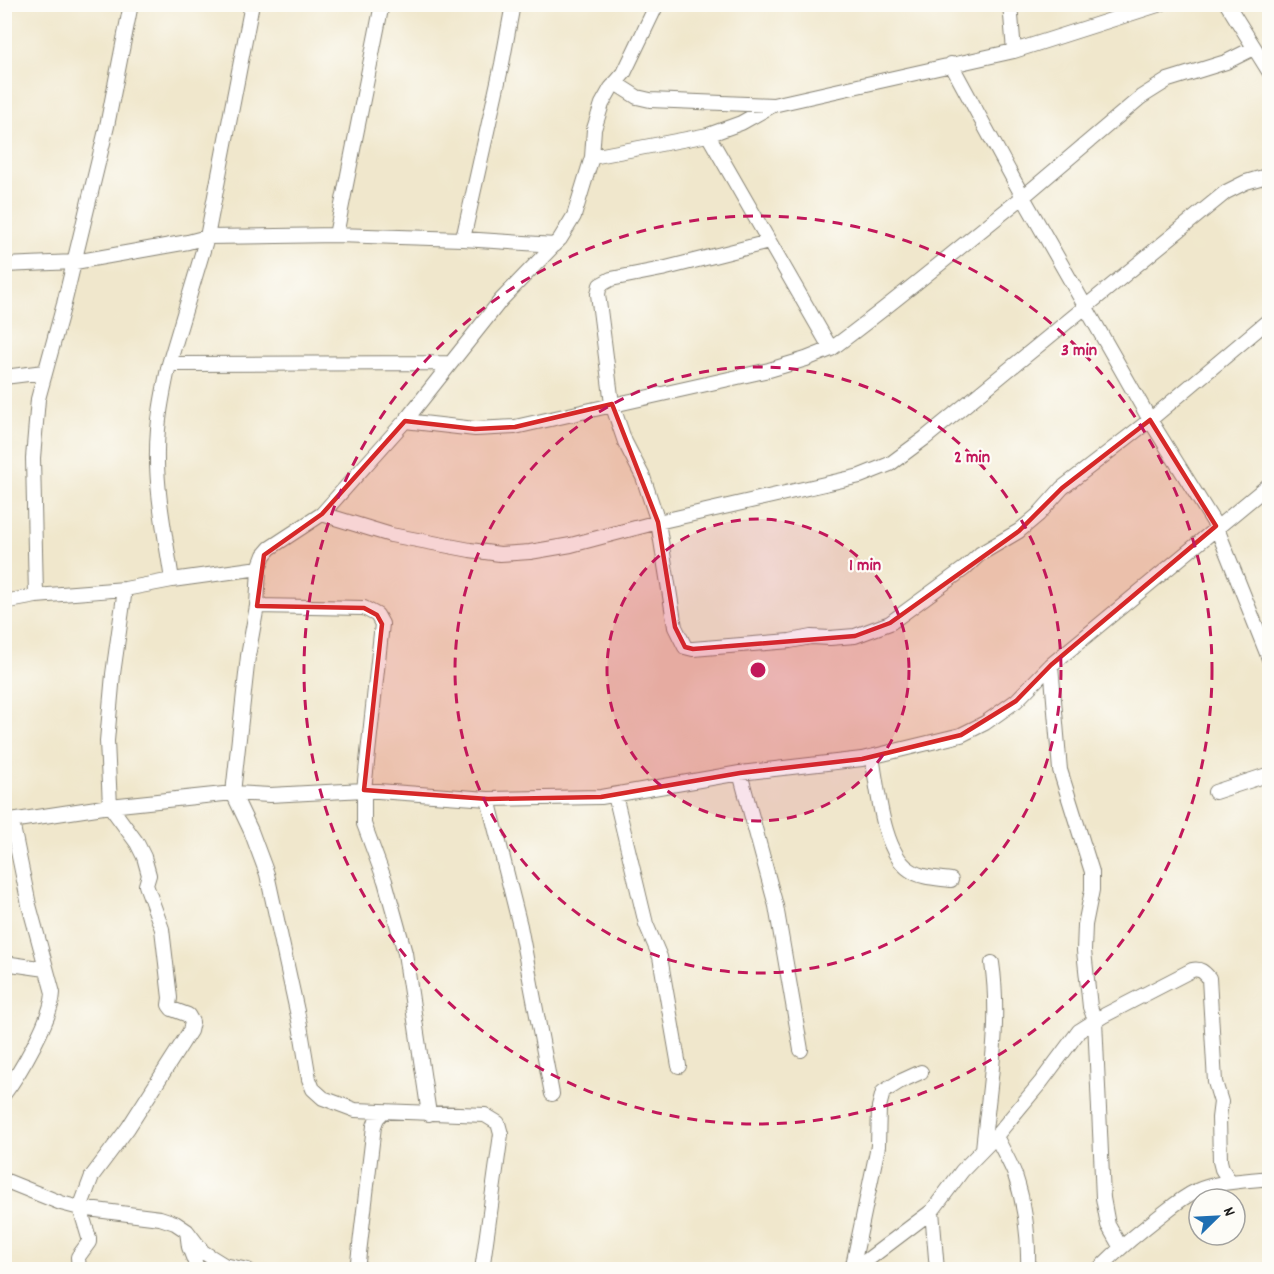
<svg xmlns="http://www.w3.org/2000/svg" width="1274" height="1274" viewBox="0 0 1274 1274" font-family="Dekko,sans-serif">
<rect width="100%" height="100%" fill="#fdfcf7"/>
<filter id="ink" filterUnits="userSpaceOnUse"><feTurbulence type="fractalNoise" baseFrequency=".0167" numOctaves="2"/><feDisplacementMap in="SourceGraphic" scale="12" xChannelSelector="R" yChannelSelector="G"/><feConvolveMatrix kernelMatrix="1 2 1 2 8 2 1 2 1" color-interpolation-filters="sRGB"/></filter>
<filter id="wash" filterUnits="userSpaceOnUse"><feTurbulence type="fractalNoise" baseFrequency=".008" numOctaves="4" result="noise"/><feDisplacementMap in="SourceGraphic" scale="24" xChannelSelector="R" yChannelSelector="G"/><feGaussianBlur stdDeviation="1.35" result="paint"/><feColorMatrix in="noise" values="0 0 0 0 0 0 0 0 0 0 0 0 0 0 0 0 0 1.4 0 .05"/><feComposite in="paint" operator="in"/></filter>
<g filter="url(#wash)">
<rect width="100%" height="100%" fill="#f0e7cc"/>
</g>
<g filter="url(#ink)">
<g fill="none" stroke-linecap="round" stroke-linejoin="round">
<g stroke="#868274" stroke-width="16">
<path id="street" d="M131,4L107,126L64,304L38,399L33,458L36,596L125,589L172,580
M252,4L207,237L336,235
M382,4L336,235L463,239
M513,4L502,64L463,239L555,245
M657,4L624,73L611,88L602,104L594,129L592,157L708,135L741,123L773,105L1014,51
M1010,4L1014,51L1161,4
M1227,4L1270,73
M1254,48L1226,62L1168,80L1141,97L1023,197L1150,420L1216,526L1270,661
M615,83L637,97L650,100L773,105
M769,242L662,269L611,279L600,285L598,294L612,404L625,442L643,477L658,522L675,627L685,647L693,649L790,641L811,637L830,638L855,636L890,623L965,568L980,554L1019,531L1038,515L1062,488L1150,420L1270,319
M4,265L75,262L188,242L207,237L169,364L451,363
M831,349C897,301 959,247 1023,197L951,64
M169,364C163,393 157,421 157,451C156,494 166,538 172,580L259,568
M4,377L44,372
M405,421L475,429L515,427L769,370L806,359L831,349L708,135
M322,514L391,535L470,550L500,554L530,552L571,545L658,522L860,476L890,464L925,438L1226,192L1246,182L1270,175
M4,602L36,596
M257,606L364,608L377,615L382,624L364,790V824L385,881L405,953L429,1114
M1051,665L1060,770L1092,872V890L1085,925L1084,951L1090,1007L1095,1020L1103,1198L1108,1225L1121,1248
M872,757C878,787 882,852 910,870C921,878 937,878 951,880
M740,773L776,906L801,1050
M1215,792L1270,774
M615,795L646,924L660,957L679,1066
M488,799L520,926L552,1094
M4,822L110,806L233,793L270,795L364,790L488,799L601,797L740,773L862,759L961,735L985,723L1016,701L1051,665L1270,484
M4,963L46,969
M4,1094C20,1073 52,1018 53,993L29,905L12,822
M996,1136C1002,1149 1010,1162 1015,1175C1025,1205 1029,1238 1028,1270
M983,1149C989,1088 1001,1024 992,963
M4,1180L61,1203L80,1208L160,1218L175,1223L187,1231L203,1252L224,1265L248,1270
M932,1211L937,1270
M187,1231L189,1247L198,1270
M79,1270L78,1257L89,1242V1238L80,1208L92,1176L128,1128L190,1031L192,1022L188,1015L172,1009L169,1005L170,998L162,929L146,885L149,875L144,857L137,843L110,806L107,741L113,674L125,589
M357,1270L374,1126L377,1118L383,1112
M482,1270L501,1134L498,1123L485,1115L355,1110L323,1098L313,1089L309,1079L300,1025L267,874L251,831L233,793L248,656L257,606L259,568L264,555L270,548L322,514L405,421L501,300L560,239L574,216L592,157
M852,1270L878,1146L879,1107L883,1092L899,1082L921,1072
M854,1270L932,1211L962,1171L996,1136L1041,1082L1079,1031L1103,1016L1192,970C1200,968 1204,972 1209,978L1215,1082L1221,1102L1219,1118L1220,1161L1222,1169L1230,1182
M1098,1270C1119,1248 1142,1230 1165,1212C1175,1204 1185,1196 1196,1191C1219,1181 1246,1181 1270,1178"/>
</g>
<use href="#street" stroke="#fff" stroke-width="14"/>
</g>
</g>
<path fill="#d62828" fill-opacity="0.2" stroke="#d62828" stroke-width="4.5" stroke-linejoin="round" d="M612,404L658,522L675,627L685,647L693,649L855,636L890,623L1019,531L1062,488L1150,420L1216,526L1051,665L1016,701L961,735L862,759L740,773L601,797L488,799L364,790L382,624L377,615L364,608L257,606L264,555L322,514L405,421L475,429L515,427Z"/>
<circle cx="758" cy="670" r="151" fill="#c2185b" fill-opacity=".12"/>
<g fill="none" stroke="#c2185b" stroke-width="3" stroke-dasharray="10 8">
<circle cx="758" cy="670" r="151"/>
<circle cx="758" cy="670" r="303"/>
<circle cx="758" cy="670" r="454"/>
</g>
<circle cx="758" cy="670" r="9" fill="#c2185b" stroke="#fdfcf7" stroke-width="3"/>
<g font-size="18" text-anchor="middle" font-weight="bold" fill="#c2185b" stroke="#fdfcf7" stroke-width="4.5" stroke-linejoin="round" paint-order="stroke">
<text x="1079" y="355">3 min</text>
<text x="972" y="462">2 min</text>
<text x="865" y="570">1 min</text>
</g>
<rect width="1274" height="1274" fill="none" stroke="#fdfcf7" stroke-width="24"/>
<g transform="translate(1217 1217) rotate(66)"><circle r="28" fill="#fdfcf7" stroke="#a3a29f" stroke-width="1.5"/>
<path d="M0-4.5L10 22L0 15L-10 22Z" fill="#1f6fb2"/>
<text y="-9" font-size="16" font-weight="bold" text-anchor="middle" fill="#1c1c1c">N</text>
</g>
</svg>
